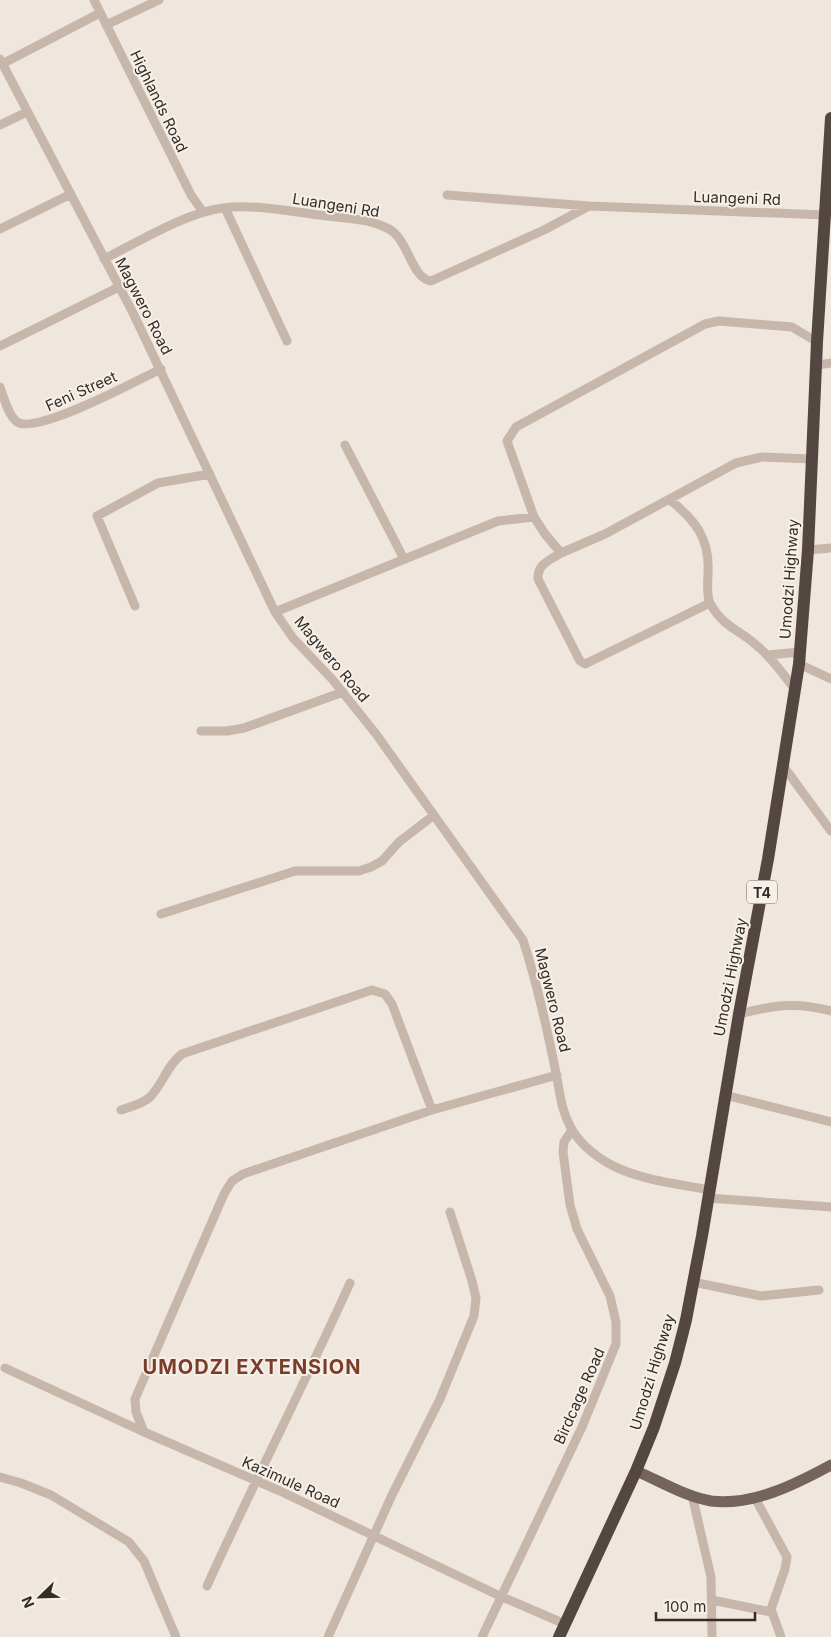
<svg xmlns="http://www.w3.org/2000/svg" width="831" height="1637" viewBox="0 0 831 1637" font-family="Inter,sans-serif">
<rect width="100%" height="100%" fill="#efe6dd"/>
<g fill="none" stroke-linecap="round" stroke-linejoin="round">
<path stroke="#c6b7aa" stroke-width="9" d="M94,0L191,195L203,212
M106,25L159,0
M0,59L133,313L275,612L293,638L332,679L376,734L523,940C537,983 547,1028 556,1073C560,1093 561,1110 571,1128C581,1146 601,1161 620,1169C648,1181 679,1184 709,1190
M2,64L100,13
M0,125L27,112
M447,195L589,206L825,215
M225,208L287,341
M0,229L71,194
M104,259C138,242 187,212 223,208C254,204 287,211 318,215C341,218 369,218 389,229C409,240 411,278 431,281L544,230L589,206
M0,346L119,287
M817,365L831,363
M0,387C4,398 8,415 17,422C37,435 138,380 161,369
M345,445L404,559
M669,499C695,520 710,538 708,573C708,583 706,594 710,603C722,626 739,630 755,644C771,657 783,673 795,690
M534,517L507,441L516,427L705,324L719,321L792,327L817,342
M808,550L831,548
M561,553C550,560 537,564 538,579L580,661L585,664L710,603
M135,606L97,516L158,483L210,474
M275,612L498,521L534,517L545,534L561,553L605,534L736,463L762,457L812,459
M768,655L800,652
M799,664L831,679
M201,731H227L244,728L343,692
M784,767L831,831
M161,914L295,871H359L371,867L382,861L399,842L434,815
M739,1014C774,1005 795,1002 831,1011
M725,1095L831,1122
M121,1110C130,1107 143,1104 150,1097C163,1084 167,1065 182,1054L372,990L385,994L392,1004L432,1110
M708,1198L831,1207
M693,1282L761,1296L819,1290
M5,1368L144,1432L280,1491L500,1596L565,1624
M144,1432L136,1412L135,1399L224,1194L232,1181L243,1174L432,1110L557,1075
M0,1477L21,1483L51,1495L129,1542L144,1561L176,1637
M692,1495L711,1577L712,1637
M755,1498L787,1557L785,1569L771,1609L781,1637
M207,1586C253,1484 304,1385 350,1283
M712,1600L771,1612
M328,1637L392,1495L440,1399L474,1316L476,1298L472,1281L450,1212
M482,1637L582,1427L616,1344V1322L610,1296L577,1229L570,1205L563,1152L564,1142L572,1130"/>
<path stroke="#74645b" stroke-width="11" d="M636,1471C660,1481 686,1497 711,1501C753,1506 796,1484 831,1465"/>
<path stroke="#544741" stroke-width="12" d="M559,1637L636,1471L654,1427L675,1363L686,1320L702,1236L739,1014L768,859L799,664L808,550L817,342L831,118"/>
</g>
<g text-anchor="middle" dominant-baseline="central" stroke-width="4" stroke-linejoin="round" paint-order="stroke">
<rect fill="#f7f0e8" stroke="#6e6762" stroke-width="1" x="747" y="880.5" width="30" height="23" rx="4"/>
<g font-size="14" font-weight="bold" fill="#342c29">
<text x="762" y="892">T4</text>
</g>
<g font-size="15" fill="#342c29" stroke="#f7f0e8">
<text transform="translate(159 101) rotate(64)">Highlands Road</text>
<text transform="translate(737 198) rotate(2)">Luangeni Rd</text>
<text transform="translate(336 205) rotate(9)">Luangeni Rd</text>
<text transform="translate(144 306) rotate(63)">Magwero Road</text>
<text transform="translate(81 391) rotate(-24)">Feni Street</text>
<text transform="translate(789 579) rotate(-86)">Umodzi Highway</text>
<text transform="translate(332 659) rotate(50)">Magwero Road</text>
<text transform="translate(730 977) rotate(-79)">Umodzi Highway</text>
<text transform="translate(553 1000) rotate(76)">Magwero Road</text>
<text transform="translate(652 1372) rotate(-73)">Umodzi Highway</text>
<text transform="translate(579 1396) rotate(-66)">Birdcage Road</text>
<text transform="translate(291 1482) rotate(24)">Kazimule Road</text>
</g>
<g font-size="20" font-weight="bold" letter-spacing="1" fill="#7a3d2b" stroke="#f7f0e8">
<text x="252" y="1367">UMODZI EXTENSION</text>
</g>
</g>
<g transform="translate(40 1597) rotate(247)" stroke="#f7f0e8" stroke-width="4" paint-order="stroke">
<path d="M0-4L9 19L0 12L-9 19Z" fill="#342c29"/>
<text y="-8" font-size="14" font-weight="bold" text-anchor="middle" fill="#342c29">N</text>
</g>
<path d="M656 1612v8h99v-8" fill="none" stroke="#342c29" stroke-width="2.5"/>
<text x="664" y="1612" font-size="15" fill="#342c29" stroke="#f7f0e8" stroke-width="4" paint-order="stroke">100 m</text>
</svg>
